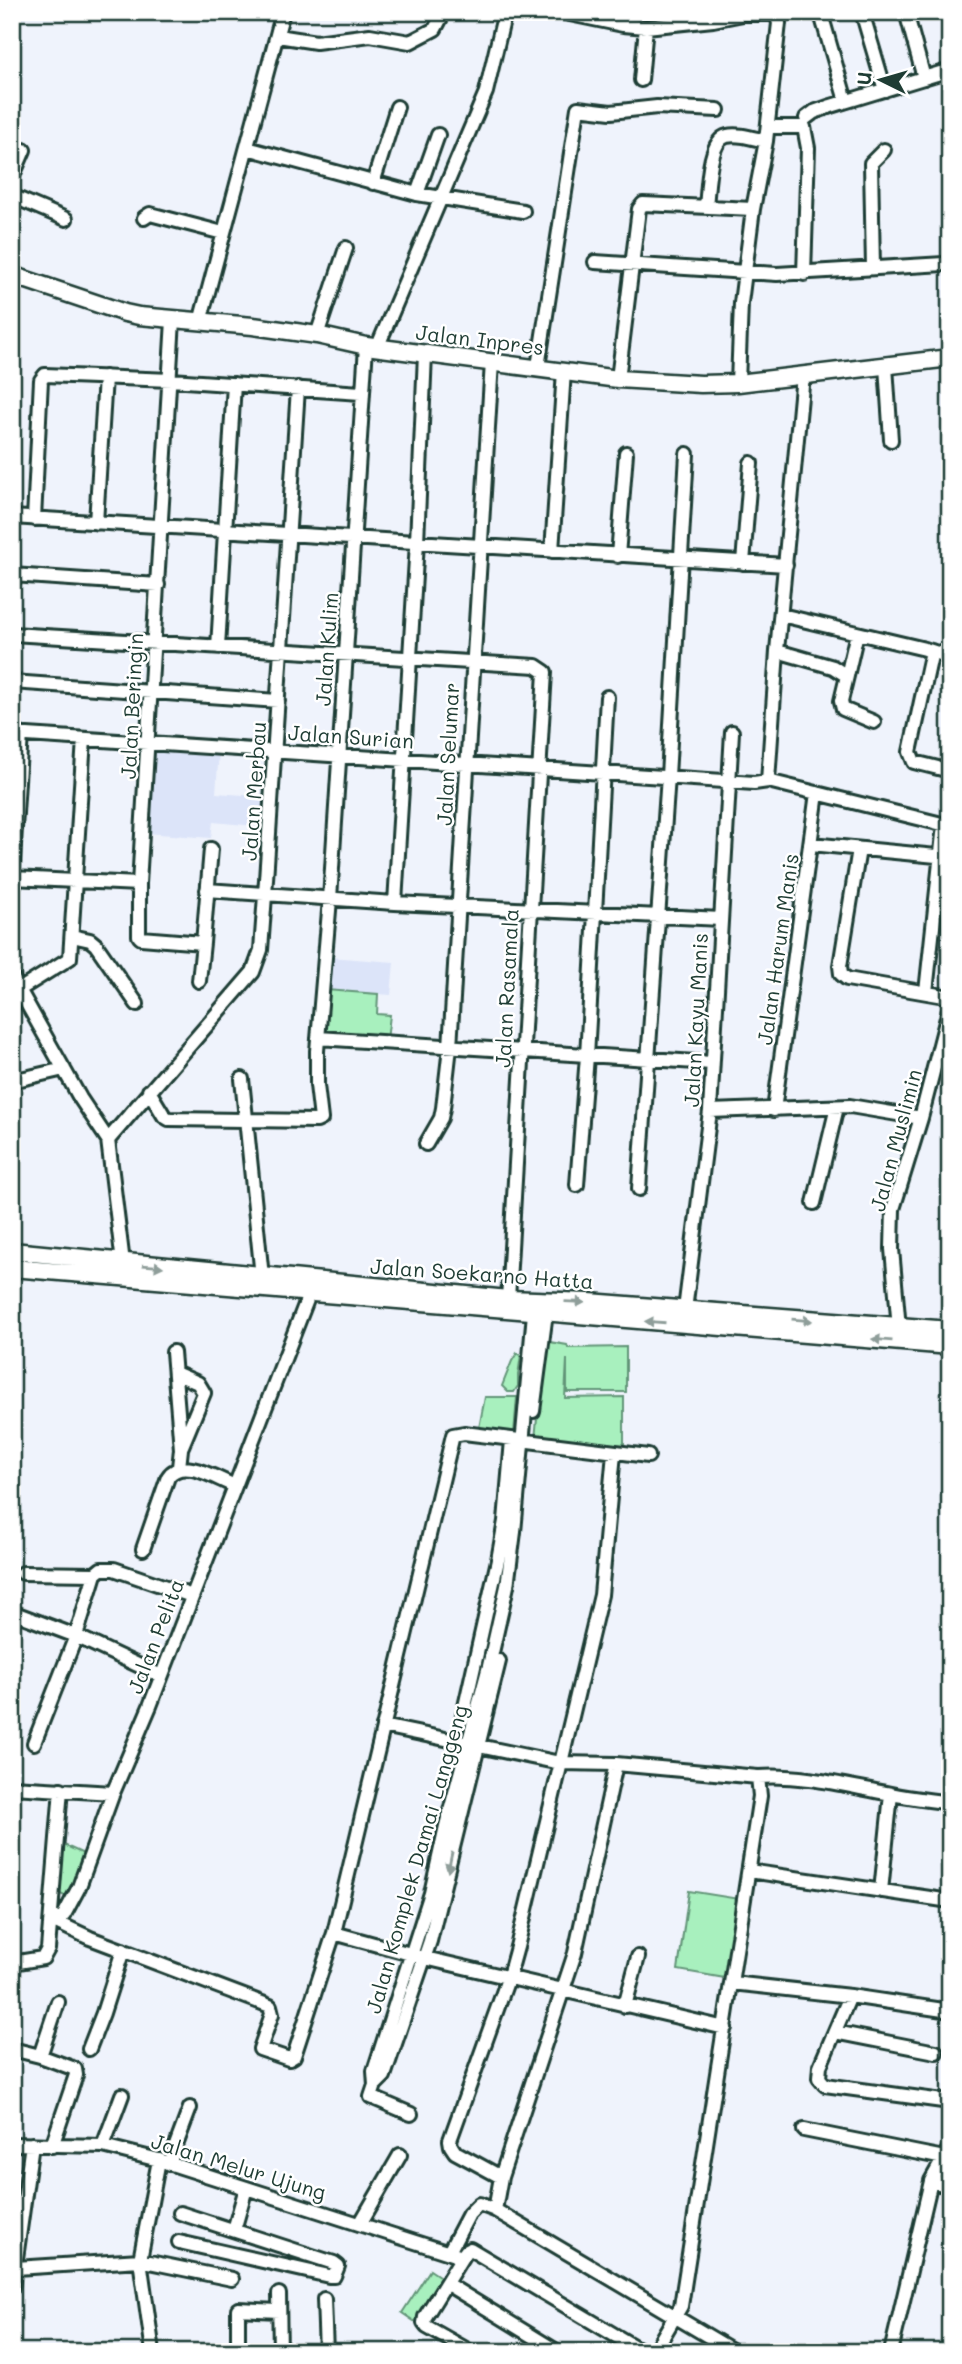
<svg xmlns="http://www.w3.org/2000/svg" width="962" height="2364" viewBox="0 0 962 2364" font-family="Mali,sans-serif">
<rect width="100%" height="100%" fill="#eff3fc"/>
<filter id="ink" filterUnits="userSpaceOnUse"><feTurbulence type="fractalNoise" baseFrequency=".0143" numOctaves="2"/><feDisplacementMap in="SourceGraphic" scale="14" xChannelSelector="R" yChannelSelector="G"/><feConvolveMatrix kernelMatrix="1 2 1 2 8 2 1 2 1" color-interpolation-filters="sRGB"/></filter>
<g filter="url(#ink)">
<path fill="#dce4f9" d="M152,747L219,751L216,793L269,797L266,827L213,822L211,838L146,833Z
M329,957L394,962L391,995L326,990Z"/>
<path fill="#a8f0be" stroke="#649679" stroke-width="2" d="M326,990L378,994L377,1014L390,1015L387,1040L323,1035Z
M544,1341L567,1345L568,1348L626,1347V1392H567V1359L565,1398L624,1397V1445L535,1440Z
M517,1353L521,1355L518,1375V1386L514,1392H508L502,1386L512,1361Z
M485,1397H517L514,1434L479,1428Z
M64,1845L86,1855L69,1898L58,1893Z
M689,1891L739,1899L725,1978L678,1970Z
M430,2270L445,2280L417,2323L402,2313Z"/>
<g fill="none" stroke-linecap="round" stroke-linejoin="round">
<g stroke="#1f3d34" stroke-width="18">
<path id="minor" d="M560,12L623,25L646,27L713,20L743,14H771
M862,12L885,90
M906,12L924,78
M948,12L950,17
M821,14L846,101
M278,36L316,42L370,35L410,42L435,29L444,12
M641,80L646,27
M806,118L814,112L831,106L950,70
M768,127H804L808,148L804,274
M247,148L417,194L523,211
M12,178L24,150
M373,183L397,107
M417,194L438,135
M12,196L66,219
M706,207C708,191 708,140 727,136C739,133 755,139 766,141
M144,218L150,214L223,233
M595,262L777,274L944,264
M873,268L871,163L884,150
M173,320L139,884V936L141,938L203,943L211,849
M200,322L283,12
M317,335L346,248
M377,348L486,92L505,12
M425,354L417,542L395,903L721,919
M886,366L891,440
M538,367L578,108L611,112L657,107L718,110
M618,379L639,209L643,204L753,209
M738,383L741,303L753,209L766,141L779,23L777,17L770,12
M12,517L786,565
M34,519L41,380L45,375L171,380L361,393
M96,523L105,377
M552,551L564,371
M618,556L626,453
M743,563L751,463
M12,575L158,585
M781,615L925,649L950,657
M12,634L536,666L545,672L508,1299
M218,647L234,384
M777,651L833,667L847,676L841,701L843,709L874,722
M932,651L910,752L914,762L950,771
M847,676L857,633
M12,682L278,701
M12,734L754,783L768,781L950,826
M768,781L777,651L803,375
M811,844L947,857
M859,849L840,966L841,974L847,979L950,997
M12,876L21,734
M12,878L139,884
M207,890L395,903
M72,936L90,940L96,945L137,1004
M12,977L80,1098L108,1140L123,1263
M199,981L203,943
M19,990L70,958L84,739
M926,992L944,825
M318,1038L712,1063
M242,1079L262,1277
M12,1081L64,1069
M149,1091L164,1116L169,1119L317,1121L321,1119L317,1085V1051L330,899L366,346
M774,1110L817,793
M710,1111L850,1106L921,1118
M108,1140L253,972L261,950L265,895L298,388
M426,1144L441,1118L443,1108L450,1047L492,362
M577,1185L587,1056L607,697
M639,1189L668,776L687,454
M814,1203L837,1107
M685,1310L710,1111L732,732
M899,1328L892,1249L893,1209L921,1118L950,1006
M173,1352L181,1449L179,1467
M175,1373L198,1383L204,1393L182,1446
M533,1411L546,1313
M143,1549L168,1477C182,1456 217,1479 235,1486
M23,1573L95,1574L101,1569H114L192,1596
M12,1612L76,1636L161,1676
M462,1720L498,1560L505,1521L512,1440
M383,1726L560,1763L616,1764L758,1777L760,1796L681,2306L654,2352
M34,1743L76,1636L95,1574
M758,1777C804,1774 846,1786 891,1794C910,1798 930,1800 950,1803
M12,1787L113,1793
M749,1871L950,1901
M881,1891L891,1794
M56,1922L90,1938L270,2006L272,2014L260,2049L289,2059L294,2056L334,1933L453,1435L464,1433L648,1456
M52,1924L64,1915L79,1887L113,1793L150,1706L310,1292
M334,1933L425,1958L725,2028
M12,1963L43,1958L48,1949L61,1789
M732,1983L850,1996L950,2011
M850,1996L820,2066L819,2078L825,2085L950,2102
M625,2006L638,1957
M835,2032L936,2052
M12,2049L40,2056L75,2069L76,2075L52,2146
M89,2049L103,2013L123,1950
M40,2056L58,2002
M375,2085L384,2076L430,1941L499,1661
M411,2114L371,2097L375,2085L374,2071L431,1893L446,1826L489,1666L507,1586L514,1532L534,1313
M804,2130L944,2158
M12,2144L103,2146L159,2160L462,2257L466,2251L470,2249L643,2352
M103,2146L122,2095
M169,2164L190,2108
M501,2177L455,2152L451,2146L450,2140L509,1976L517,1947L601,1595L614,1453
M931,2181L950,2186
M495,2210L735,2352
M360,2224L400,2155
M234,2230L246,2188
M179,2242L329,2276H334L338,2266L334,2263L180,2213
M449,2252L469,2214L479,2204L495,2210L501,2177L575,1953L616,1764
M462,2257L425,2317L424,2323L427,2327L471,2352
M16,2268L140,2260L232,2279
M447,2284L558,2352
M12,2287L32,2144
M279,2294L280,2352
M324,2299L326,2352
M153,2352L140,2260L159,2160
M238,2352V2309L279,2311
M891,2352L931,2181L950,2147"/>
</g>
<g stroke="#1f3d34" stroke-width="21">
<path id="major" d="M12,275L125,313L139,316L253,326L317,335L366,346L618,379L701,384L738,383L950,358
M12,1251L508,1299L589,1302L950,1330
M12,1268L950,1346"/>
</g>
<use href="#minor" stroke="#fff" stroke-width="12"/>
<use href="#major" stroke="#fff" stroke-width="16"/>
</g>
<defs><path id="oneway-solid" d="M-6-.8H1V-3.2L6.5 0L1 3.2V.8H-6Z" transform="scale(1.75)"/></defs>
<g fill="#8f9e9a">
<use href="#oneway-solid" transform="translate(153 1266) rotate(5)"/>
<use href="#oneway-solid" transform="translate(575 1302) rotate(2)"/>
<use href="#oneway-solid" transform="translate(802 1320) rotate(5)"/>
<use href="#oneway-solid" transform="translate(655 1322) rotate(-176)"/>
<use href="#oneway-solid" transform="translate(882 1340) rotate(-175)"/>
<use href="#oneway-solid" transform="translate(450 1862) rotate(102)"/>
</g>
</g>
<g text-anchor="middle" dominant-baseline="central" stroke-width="5" stroke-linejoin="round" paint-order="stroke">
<g font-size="21" fill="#1f3d34" stroke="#fff">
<text transform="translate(480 339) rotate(7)">Jalan Inpres</text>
<text transform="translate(326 649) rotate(-86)">Jalan Kulim</text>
<text transform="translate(131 706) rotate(-87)">Jalan Beringin</text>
<text transform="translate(351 736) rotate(4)">Jalan Surian</text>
<text transform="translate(447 754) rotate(-87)">Jalan Selumar</text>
<text transform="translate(253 791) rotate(-86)">Jalan Merbau</text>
<text transform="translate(777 949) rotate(-82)">Jalan Harum Manis</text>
<text transform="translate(506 988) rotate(-87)">Jalan Rasamala</text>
<text transform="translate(695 1020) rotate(-87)">Jalan Kayu Manis</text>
<text transform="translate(895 1140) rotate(-75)">Jalan Muslimin</text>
<text transform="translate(482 1273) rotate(4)">Jalan Soekarno Hatta</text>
<text transform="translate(155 1636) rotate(-69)">Jalan Pelita</text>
<text transform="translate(416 1859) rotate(-74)">Jalan Komplek Damai Langgeng</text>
<text transform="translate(239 2166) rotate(17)">Jalan Melur Ujung</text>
</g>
</g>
<rect width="962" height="2364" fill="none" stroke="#fff" stroke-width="42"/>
<rect x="21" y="21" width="920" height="2322" fill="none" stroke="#1f3d34" stroke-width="2.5" filter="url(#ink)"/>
<g transform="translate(881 80) rotate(275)" stroke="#ffffff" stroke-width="5" paint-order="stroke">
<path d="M0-5L12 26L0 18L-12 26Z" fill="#1f3d34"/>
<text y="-10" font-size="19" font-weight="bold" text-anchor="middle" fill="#1f3d34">U</text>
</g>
</svg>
